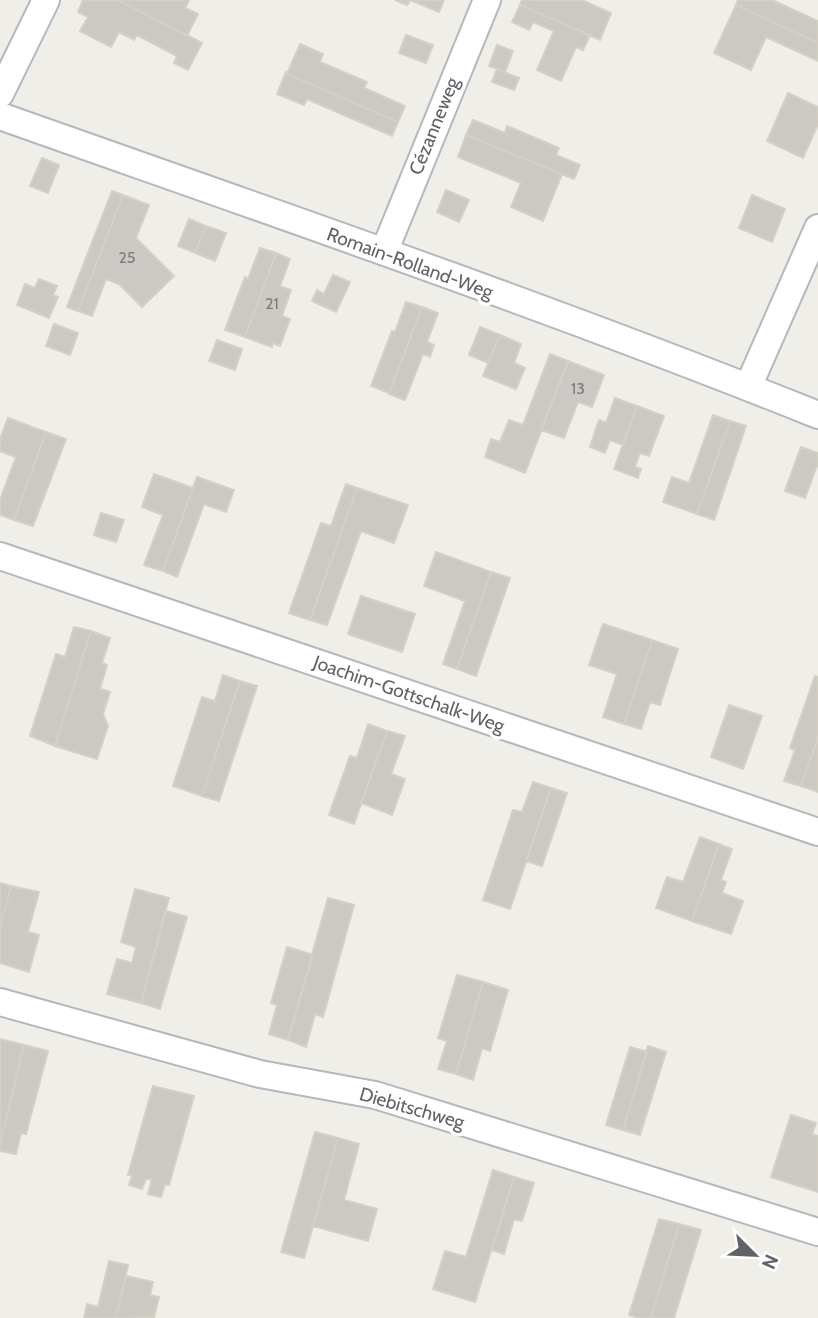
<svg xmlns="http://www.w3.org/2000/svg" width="818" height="1318" viewBox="0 0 818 1318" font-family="Cabin,sans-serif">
<rect width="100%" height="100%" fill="#f0eee8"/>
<path fill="#ccc9c4" stroke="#d4d0c6" stroke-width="2" d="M83,0H118L202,43L188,70L174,63L177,56L137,35L134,40L119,32L111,47L80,31L88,17L78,12Z
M118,0H189L185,8L198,14L187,36Z
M395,0H444L439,12L410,0L407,5Z
M522,0H582L611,13L600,40L520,5Z
M738,0H772L818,21V43L736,5Z
M520,5L590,35L583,50L576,47L561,81L537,70L554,31L533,22L529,30L512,22Z
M736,5L818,43V61L766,37L751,70L714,53Z
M406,35L433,45L426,63L399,53Z
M300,44L323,54L320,62L367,82L364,88L405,106L398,122L287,74Z
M497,45L513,51L505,72L489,66Z
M497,69L519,78L514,90L492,82Z
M286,72L287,74L398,122L392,136L307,99L304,105L277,94Z
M788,93L818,107V124L803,158L767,141Z
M473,120L505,133L507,126L559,148L556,155L580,165L574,179L466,135Z
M466,135L562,174L543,221L511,207L521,183L458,157Z
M42,158L59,165L48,193L30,186Z
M446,190L469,200L459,222L437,212Z
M112,191L123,195L78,311L67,307Z
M123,195L149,205L136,238L174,276L142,307L119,284L106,279L92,316L78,311Z
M752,195L785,209L772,242L739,228Z
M189,219L206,226L195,253L178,246Z
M206,226L226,233L215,261L195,253Z
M260,248L276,253L245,337L225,330L245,277L248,279Z
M276,253L290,259L280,286L291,290L282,316L290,319L280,346L273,343L272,347L245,337Z
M333,275L350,282L336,312L312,301L317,290L324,294Z
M39,279L57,286L53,295L58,297L49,318L17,305L25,284L35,288Z
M406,302L422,307L389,393L371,386L392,331L395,332Z
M422,307L438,313L427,342L434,345L430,357L423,354L405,400L389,394Z
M54,324L78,333L70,355L46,346Z
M480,327L500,335L488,363L469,355Z
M500,335L521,344L514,363L525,368L516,389L483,376Z
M217,340L242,349L235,370L209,361Z
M550,354L568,361L525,473L485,457L491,439L500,442L509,420L523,425Z
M568,361L604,375L592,407L578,402L564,438L541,430Z
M615,398L637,406L623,445L610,440L605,453L590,447L599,420L606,423Z
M637,406L664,416L649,456L640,453L635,467L641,469L638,478L614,469Z
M713,415L730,421L697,514L663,502L672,477L689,483Z
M8,418L46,432L14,520L0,515V500L16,457L0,451V439Z
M730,421L746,426L714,520L697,514Z
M46,432L66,439L33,526L14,520Z
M801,447L818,453V463L805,498L785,491Z
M154,474L193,488L163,571L144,565L163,515L142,507Z
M197,477L234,490L226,512L204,504L177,577L163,571Z
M346,484L357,488L310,620L289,613L321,523L331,526Z
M357,488L408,505L394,543L361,531L327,625L310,620Z
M101,513L124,520L116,542L94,535Z
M436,552L491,572L457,669L443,664L465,601L424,586Z
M491,572L510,578L476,676L457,669Z
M361,596L415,614L402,652L348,634Z
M603,624L652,640L624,724L603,717L617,674L589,665Z
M74,627L91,631L55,746L30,736L56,654L65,657Z
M91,631L110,638L102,663L107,665L100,689L110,692L103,714L108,726L97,759L55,746Z
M652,640L678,649L660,705L650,702L641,729L624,724Z
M223,675L240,681L202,796L173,786L202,697L215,701Z
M815,676L818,677V737L801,786L784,781L795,750L790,748Z
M240,681L257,686L219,801L202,796Z
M729,705L762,716L743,769L711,757Z
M368,724L387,731L354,824L329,815L350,756L357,758Z
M387,731L405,736L391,774L405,779L392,815L361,803Z
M818,737V792L801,786Z
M533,782L551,788L510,909L483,900L513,810L522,812Z
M551,788L567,793L542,866L526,861Z
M700,837L719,844L692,921L656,908L667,877L683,882Z
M719,844L732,849L721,880L726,882L722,893L743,901L731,934L692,921Z
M0,883L11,886L0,928Z
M11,886L39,892L28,932L39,935L29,972L0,963V928Z
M135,889L169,898L141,1003L107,994L117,959L132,963L136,947L121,942Z
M328,898L354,905L323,1017L315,1014L306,1047L288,1040Z
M166,911L187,917L160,1009L141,1003Z
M287,947L313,955L288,1040L269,1034L277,1005L271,1003Z
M457,975L483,982L456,1074L438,1069L447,1041L438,1038Z
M483,982L508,990L490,1051L482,1048L473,1080L456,1074Z
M0,1039L24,1045L0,1144Z
M24,1045L48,1051L26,1134L21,1133L16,1154L0,1151V1144Z
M648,1046L666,1052L640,1135L623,1130Z
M630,1047L647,1052L623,1130L606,1125Z
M153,1086L194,1096L169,1185L165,1184L161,1197L148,1194L152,1179H146L142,1189L129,1185L132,1175H128Z
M791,1115L816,1123L812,1134L818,1136V1192L771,1177Z
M315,1132L338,1138L304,1258L281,1252Z
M338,1138L359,1144L344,1200L377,1209L368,1241L313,1226Z
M493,1170L514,1177L475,1302L433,1289L445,1251L466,1257Z
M514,1177L534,1183L522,1221L514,1219L504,1254L492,1250Z
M659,1219L679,1224L651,1318H639L629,1315Z
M679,1224L701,1230L674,1318H651Z
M109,1261L128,1265L116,1318H84L87,1304L98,1307Z
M126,1276L153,1282L150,1295L159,1297L154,1317L116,1318Z"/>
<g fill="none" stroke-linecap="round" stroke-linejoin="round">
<g stroke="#b5b7bb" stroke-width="30">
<path id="minor" d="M0,94L46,0
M0,116C274,213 549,307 818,415
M384,252L487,0
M748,387L818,228
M0,556L818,832
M0,1002L260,1074L375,1095L818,1232"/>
</g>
<use href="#minor" stroke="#fff" stroke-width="26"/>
</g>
<g text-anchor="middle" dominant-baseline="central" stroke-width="7" stroke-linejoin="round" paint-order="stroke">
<g font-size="16" fill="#7a7c7e">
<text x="127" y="257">25</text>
<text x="272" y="303">21</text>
<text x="578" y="388">13</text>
</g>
<g font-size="19" fill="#5f6267" stroke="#fff">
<text transform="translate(434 126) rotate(-68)">Cézanneweg</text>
<text transform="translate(410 263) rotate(20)">Romain-Rolland-Weg</text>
<text transform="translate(409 694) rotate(19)">Joachim-Gottschalk-Weg</text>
<text transform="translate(412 1108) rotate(16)">Diebitschweg</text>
</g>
</g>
<g transform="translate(755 1255) rotate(114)" stroke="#ffffff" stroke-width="5" paint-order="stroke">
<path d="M0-5L12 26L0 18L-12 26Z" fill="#5f6267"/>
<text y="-10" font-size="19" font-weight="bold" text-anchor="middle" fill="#5f6267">N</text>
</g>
</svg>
